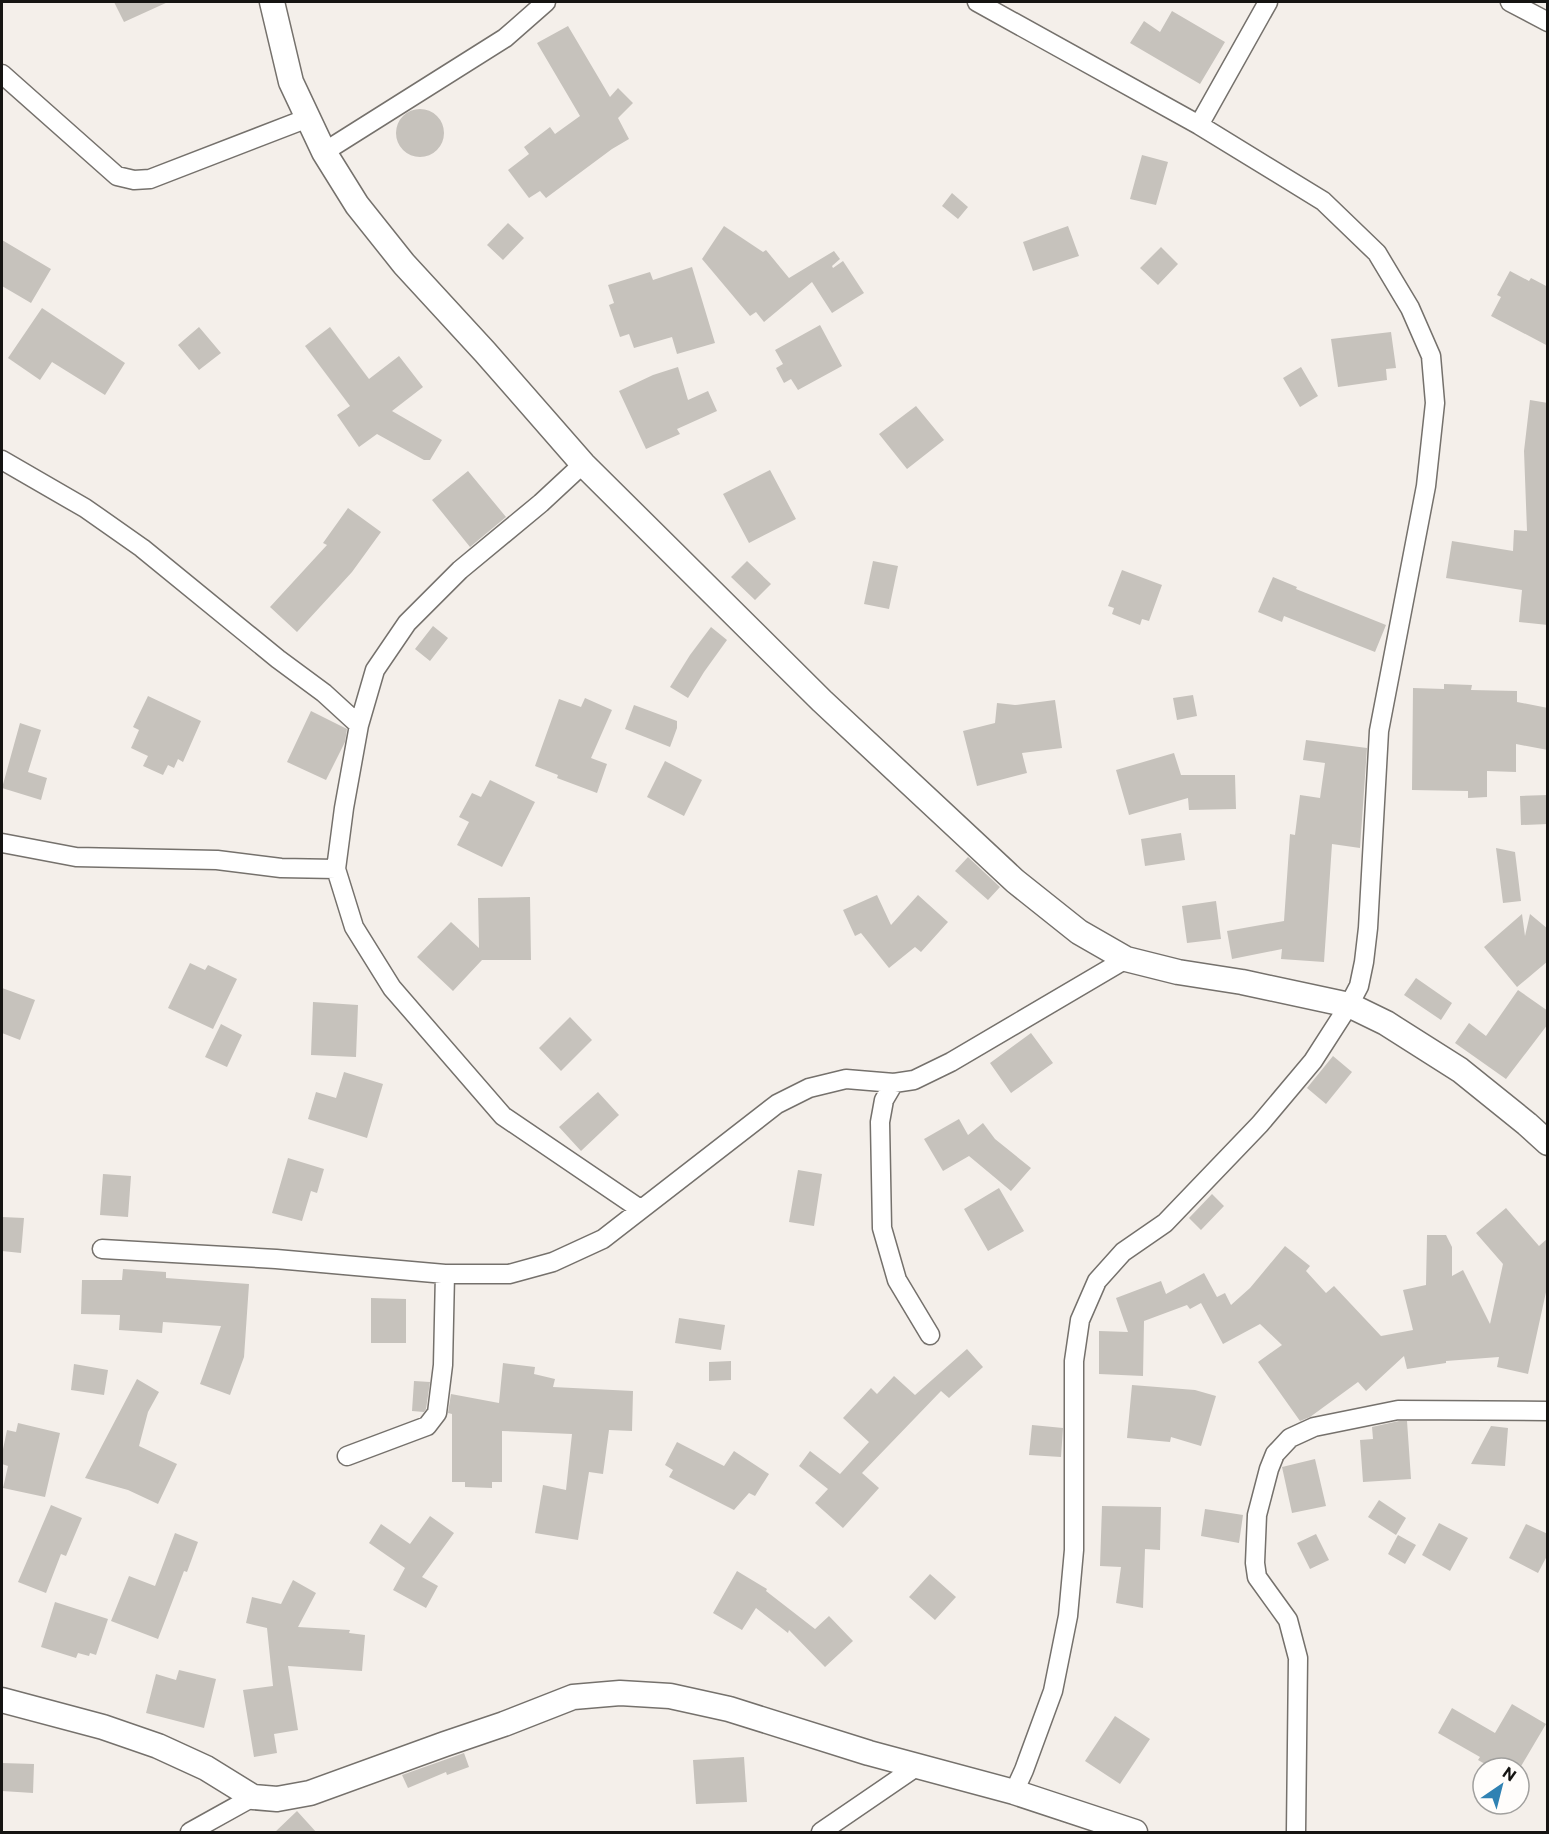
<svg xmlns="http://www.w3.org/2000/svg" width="1549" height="1834" viewBox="0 0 1549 1834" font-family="Commissioner,sans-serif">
<rect width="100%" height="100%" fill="#f4efea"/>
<path fill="#c6c2bc" d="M114,2H168L124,22Z
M1172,11L1225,42L1200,84L1130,43L1144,21L1160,32Z
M568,26L610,97L618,88L633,103L618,118L629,139L612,149L546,198L540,191L529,198L508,170L529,154L524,147L550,127L555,134L580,116L537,43Z
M396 133a24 24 0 1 1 48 0a24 24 0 1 1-48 0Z
M1142,155L1168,162L1156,205L1130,199Z
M952,193L968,207L958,219L942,206Z
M508,223L524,238L503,260L487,245Z
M724,226L763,252L766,250L789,278L834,251L840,259L832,266L833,268L843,261L864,293L832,313L812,282L764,322L756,312L750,316L702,259Z
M1068,226L1079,256L1033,271L1023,242Z
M2,240L51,269L31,303L2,286Z
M1161,247L1178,264L1158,285L1140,268Z
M692,267L715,343L677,354L672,337L634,348L629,334L620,337L609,305L614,303L608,285L650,272L653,280Z
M1510,271L1529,281L1531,278L1548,287V346L1491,316L1501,297L1497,295Z
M42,308L125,363L105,395L52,362L40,380L8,358Z
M820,325L842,366L798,390L791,379L784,383L776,368L783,364L775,350Z
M199,327L221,353L199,370L178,345Z
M330,327L369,379L399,356L423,387L392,411L442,440L430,460H424L377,434L359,447L337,415L350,406L305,346Z
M1391,332L1396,368L1386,369L1387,380L1338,387L1331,339Z
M678,367L688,400L708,391L717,411L677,429L680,434L646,449L619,391L653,375Z
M1301,367L1318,396L1300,407L1283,378Z
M1530,400L1548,403V625L1519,622L1522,590L1446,578L1452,541L1513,551L1514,530L1527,531L1524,451Z
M916,406L944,440L907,469L879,434Z
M770,470L796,519L749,543L723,494Z
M468,471L506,517L470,547L432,500Z
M348,508L381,532L352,572L297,632L270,607L327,545L323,543Z
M747,561L771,584L755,600L731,577Z
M873,561L898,566L889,609L864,604Z
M1122,570L1162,585L1149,621L1142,619L1140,625L1112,614L1114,608L1108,606Z
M1273,577L1297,587L1296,589L1386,625L1375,652L1284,616L1282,622L1258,612Z
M433,626L448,638L430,661L415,649Z
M711,627L727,640L704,672L688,698L670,687L690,655Z
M1444,684L1472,685L1471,690L1517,691V702L1548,708V750L1516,744V772L1487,771V797L1468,798V791L1412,790L1413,688L1444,689Z
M1193,695L1197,716L1177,720L1173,698Z
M148,696L201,721L183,762L178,759L174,768L168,765L163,775L143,766L148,756L131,748L139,730L133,727Z
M585,698L612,710L591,758L607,764L597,793L557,778L558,775L535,766L559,699L581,707Z
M1055,700L1062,748L1022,753L1027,773L977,786L963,731L995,723L997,703L1015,705Z
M634,705L677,721V728L670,747L625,729Z
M311,711L347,729L345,742L326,780L287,762Z
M20,723L41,730L28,772L47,778L41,800L2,788Z
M1306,740L1367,748L1360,848L1332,844L1324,962L1281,959L1282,949L1232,959L1227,931L1284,921L1290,834L1295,835L1300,795L1320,798L1325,763L1303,760Z
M1174,753L1181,775H1235L1236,809L1189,810L1188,798L1129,815L1116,770Z
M665,761L702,780L684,816L647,797Z
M490,780L535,802L502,867L457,845L469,822L459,817L472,793L481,797Z
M1548,795V824L1521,825L1520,796Z
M1181,833L1185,860L1145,866L1141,839Z
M1496,848L1515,852L1521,901L1503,903Z
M968,857L1000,887L988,900L955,871Z
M877,895L891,925L918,895L948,922L921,952L915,947L889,968L861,933L855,936L843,910Z
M530,897L531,960H482L453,991L417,957L451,922L479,948L478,898Z
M1216,901L1221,939L1187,943L1182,906Z
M1522,914L1525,936L1530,914L1548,929V961L1517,987L1484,947Z
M190,963L205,970L208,965L237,979L213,1029L168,1008Z
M1416,978L1452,1003L1441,1020L1404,995Z
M2,988L35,1000L20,1040L2,1033Z
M1518,990L1548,1011V1024L1506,1079L1455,1043L1469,1023L1486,1036Z
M313,1002L358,1005L356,1057L311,1055Z
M570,1017L592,1040L561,1071L539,1048Z
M221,1024L242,1035L227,1067L205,1057Z
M1031,1033L1053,1063L1011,1093L990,1063Z
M1333,1056L1352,1072L1326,1104L1307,1088Z
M344,1072L383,1084L367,1138L308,1119L316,1092L336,1098Z
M598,1092L619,1115L581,1151L559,1127Z
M959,1119L968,1135L983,1123L995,1139L1031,1168L1011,1191L969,1156L943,1171L924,1139Z
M288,1158L324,1169L317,1193L311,1191L302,1221L272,1213Z
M798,1170L822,1174L814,1226L789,1222Z
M103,1174L131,1176L128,1217L100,1215Z
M999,1188L1024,1231L988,1251L964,1209Z
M1212,1194L1224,1206L1201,1230L1189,1218Z
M1506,1208L1539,1246L1548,1238V1283L1528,1374L1497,1367L1499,1357L1446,1361V1363L1407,1369L1404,1356L1366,1391L1358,1382L1310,1417L1300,1421L1258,1362L1282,1345L1260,1324L1223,1344L1201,1303L1190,1309L1187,1305L1144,1321L1143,1376L1099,1374V1331L1128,1332L1116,1298L1161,1281L1166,1294L1204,1273L1217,1297L1225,1293L1231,1305L1250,1288L1285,1246L1310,1266L1306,1271L1326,1293L1334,1286L1381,1336L1413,1330L1403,1290L1426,1285L1427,1235H1446L1452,1247V1276L1463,1270L1490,1324L1503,1264L1476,1233Z
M2,1217L24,1218L21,1253L2,1251Z
M123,1269L166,1272V1278L249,1284L244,1357L230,1395L200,1384L221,1326L163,1322L162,1333L119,1330L120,1315L81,1314L82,1280H122Z
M371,1298L406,1299V1343H371Z
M679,1318L725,1325L721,1350L675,1343Z
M967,1349L983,1367L949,1398L941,1391L862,1473L879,1488L843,1528L815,1503L828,1489L799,1466L810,1451L840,1474L869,1442L843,1418L871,1388L877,1394L894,1376L915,1395Z
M731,1361V1380L709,1381V1362Z
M503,1363L535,1367L534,1374L555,1379L553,1387L633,1391L632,1431L609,1430L603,1474L589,1472L578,1540L535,1533L543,1485L566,1490L572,1434L502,1431V1482H492V1488L465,1487V1482H452V1414L448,1413L451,1394L499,1403Z
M74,1364L108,1370L104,1395L71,1390Z
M137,1379L159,1392L148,1412L139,1446L177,1464L158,1504L128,1490L85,1478Z
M414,1381L430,1382L426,1409L424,1412L412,1411Z
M1132,1385L1195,1390L1216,1396L1201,1446L1171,1437L1170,1442L1127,1438Z
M1399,1421H1407L1411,1479L1363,1482L1360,1440L1373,1439L1372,1427Z
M18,1423L60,1433L45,1497L3,1488L8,1466L2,1464V1454L7,1430L16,1432Z
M1032,1425L1063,1428L1061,1457L1029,1455Z
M1491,1426L1508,1428L1505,1466L1471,1464Z
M677,1442L724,1466L734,1451L769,1474L755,1496L749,1493L734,1510L669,1477L673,1470L665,1465Z
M1315,1459L1326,1506L1292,1513L1282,1467Z
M1379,1500L1406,1518L1396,1535L1368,1517Z
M51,1505L82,1518L66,1556L61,1554L46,1593L18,1582Z
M1102,1506L1161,1507L1160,1550L1145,1549L1143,1608L1116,1603L1121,1567L1100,1566Z
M1205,1509L1243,1515L1239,1543L1201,1536Z
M430,1516L454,1533L422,1577L438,1586L426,1608L393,1590L405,1568L369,1543L381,1524L410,1544Z
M1439,1523L1468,1538L1450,1571L1422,1555Z
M1526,1524L1548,1534V1554L1538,1573L1509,1558Z
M175,1533L198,1542L187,1572L184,1571L158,1639L111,1621L129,1576L155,1586Z
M1316,1534L1329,1560L1310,1569L1297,1543Z
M1398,1535L1416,1545L1405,1564L1388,1554Z
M737,1571L767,1589L766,1591L815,1629L829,1616L853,1641L825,1667L789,1630L788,1633L756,1608L742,1630L713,1613Z
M930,1574L956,1597L935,1620L909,1597Z
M293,1580L316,1593L298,1627L350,1630L349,1633L365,1635L362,1671L288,1666L298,1730L274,1734L277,1753L254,1757L243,1690L273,1686L267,1628L246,1623L252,1597L281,1604Z
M55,1602L108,1619L96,1655L90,1653L89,1656L78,1653L76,1658L41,1647Z
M179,1670L216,1679L204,1728L146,1713L156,1674L176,1680Z
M1512,1704L1546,1724L1520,1768H1492L1478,1760L1480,1757L1438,1733L1452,1708L1495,1733Z
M1115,1716L1150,1739L1120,1784L1085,1761Z
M464,1753L469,1767L447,1775L446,1772L408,1788L402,1775Z
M744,1757L747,1802L696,1804L693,1760Z
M2,1763L34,1764L33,1793L2,1791Z
M297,1811L317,1833H274Z"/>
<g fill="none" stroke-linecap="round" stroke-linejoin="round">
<g stroke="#75716c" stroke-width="21">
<path id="street" d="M977,2L1199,125L1323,201L1377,253L1410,308L1431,356L1435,403L1426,486L1379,731L1368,928L1364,962L1359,986L1349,1005L1313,1061L1260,1124L1165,1223L1123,1252L1097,1281L1080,1320L1074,1361V1550L1068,1616L1053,1691L1024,1770L1014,1792
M1510,2L1548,22
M2,74L117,176L134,180L150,179L308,118
M1199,125L1268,2
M324,152L505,38L546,2
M2,460L85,508L142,548L278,659L324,693L359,725
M583,464L541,503L460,570L407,623L375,670L359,725L344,808L336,869L354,927L392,988L503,1116L640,1209
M2,843L76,857L217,860L281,868L336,869
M894,1083L884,1100L880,1122L882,1228L897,1280L930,1335
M102,1249L276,1259L445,1274H509L553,1262L603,1239L777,1104L809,1088L846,1079L894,1083L914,1080L951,1062L1126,959
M347,1456L427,1426L437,1413L443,1365L445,1274
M190,1832L253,1797
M821,1832L916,1767
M1296,1832L1298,1658L1288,1620L1257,1577L1255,1563L1257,1515L1269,1469L1275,1454L1290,1438L1314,1427L1398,1410L1548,1411"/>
</g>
<g stroke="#75716c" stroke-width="27">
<path id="secondary" d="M272,2L291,82L324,152L357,205L404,264L485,352L583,464L822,701L1015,881L1079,932L1126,959L1178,972L1242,982L1349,1005L1386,1023L1460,1070L1527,1124L1548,1143
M2,1700L103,1727L158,1746L206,1768L253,1797L277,1799L310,1793L445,1744L504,1724L573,1697L620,1693L670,1696L729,1709L869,1753L1014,1792L1135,1832"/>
</g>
<use href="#street" stroke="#fff" stroke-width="18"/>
<use href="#secondary" stroke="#fff" stroke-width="24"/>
</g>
<rect width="1549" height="1834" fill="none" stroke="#151412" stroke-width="6"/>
<g transform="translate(1501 1786) rotate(35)"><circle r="28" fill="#fffdfb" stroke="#a1a09e" stroke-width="1.5"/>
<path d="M0-4.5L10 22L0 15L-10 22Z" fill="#3082b3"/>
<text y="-9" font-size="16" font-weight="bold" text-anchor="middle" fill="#151412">N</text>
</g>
</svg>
